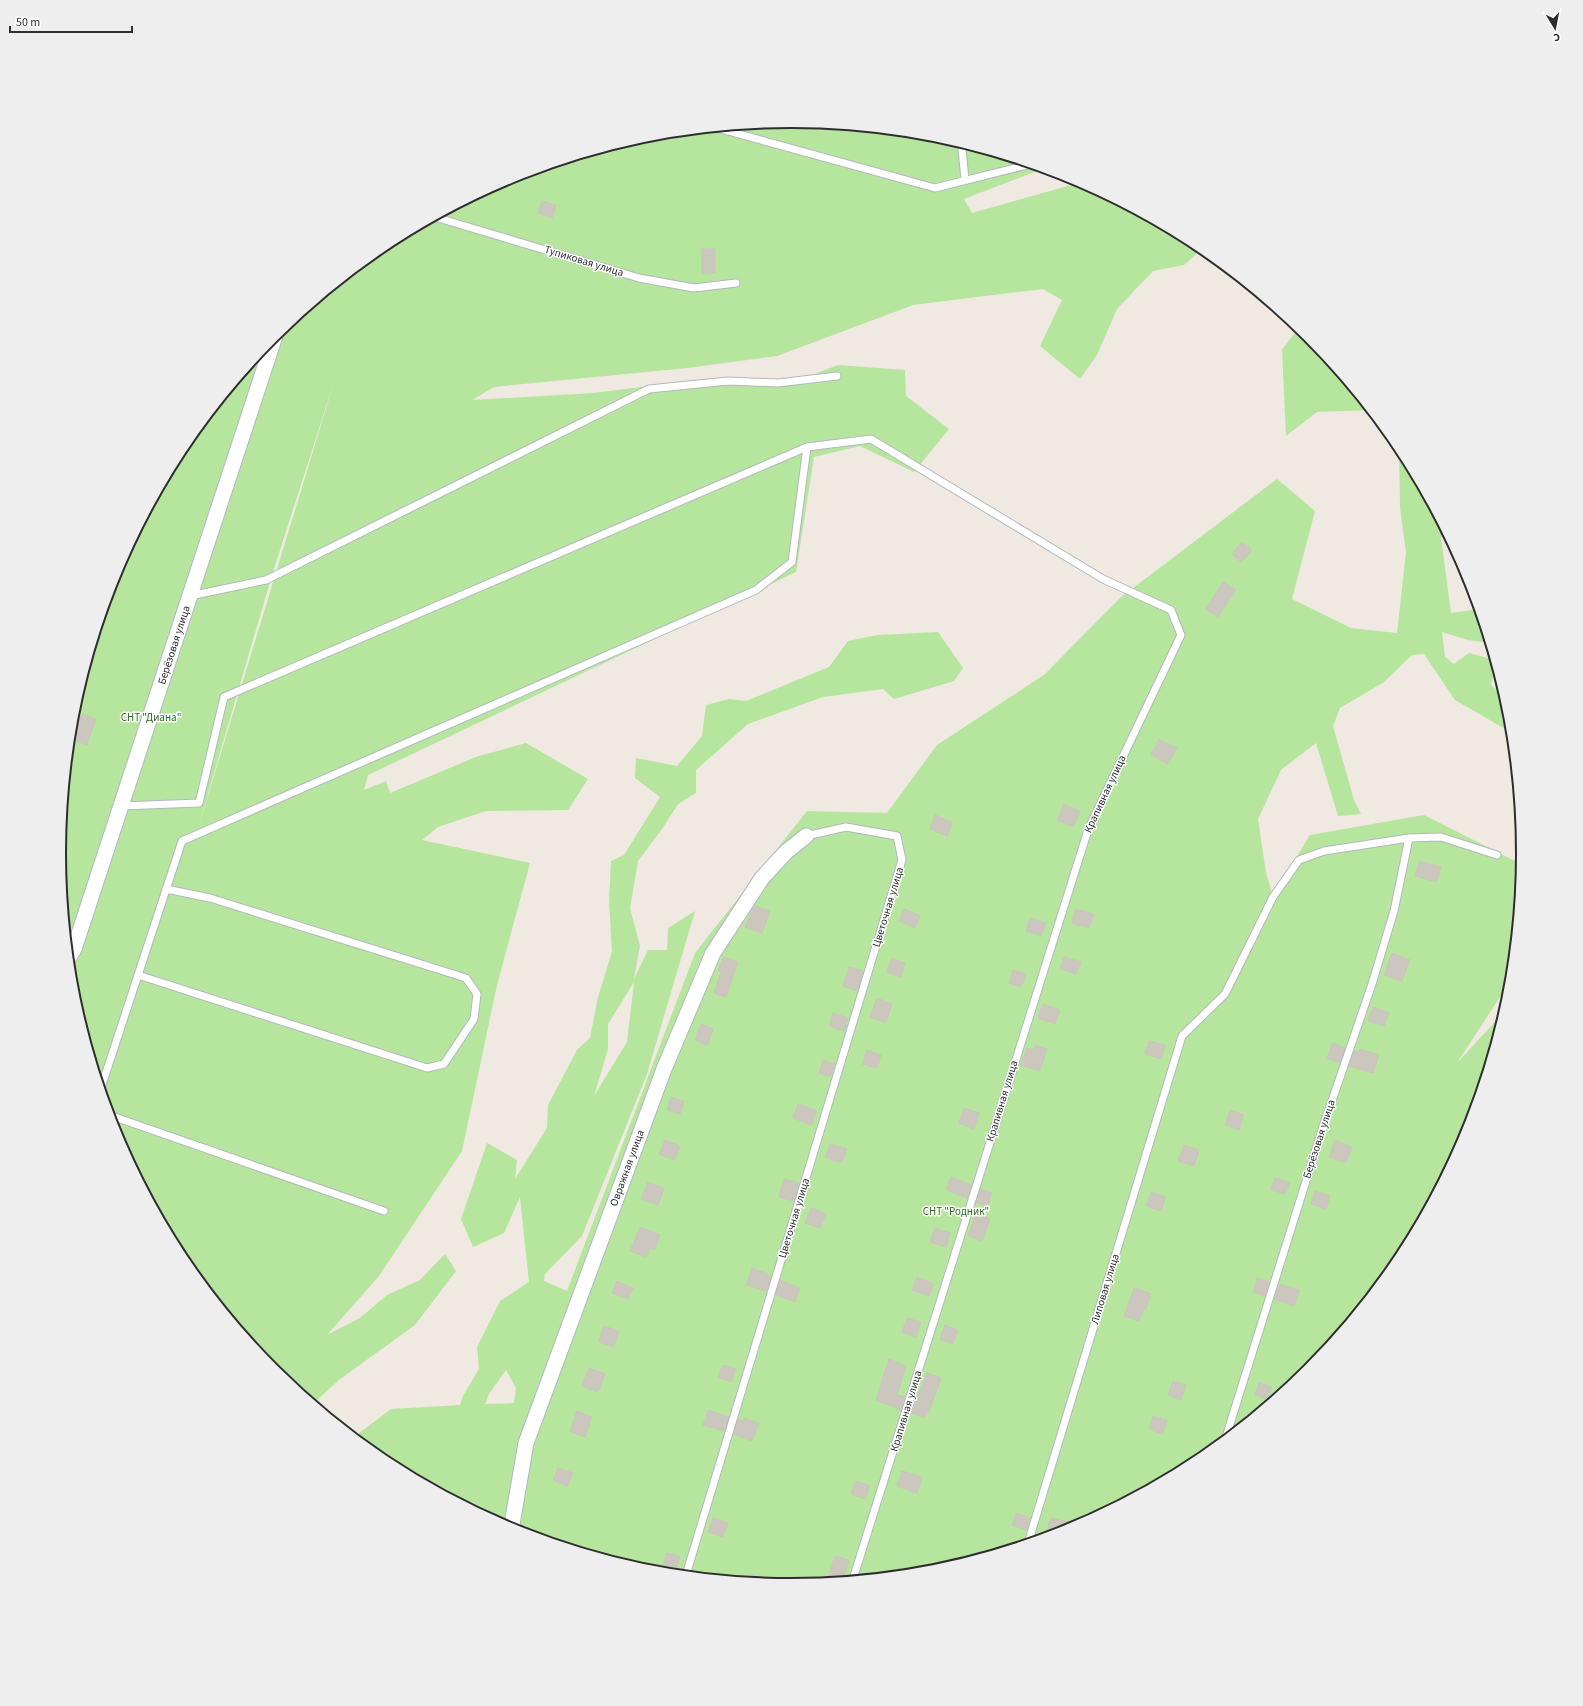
<svg xmlns="http://www.w3.org/2000/svg" width="1583" height="1706" viewBox="0 0 1583 1706" font-family="'Source Sans 3',sans-serif">
<rect width="100%" height="100%" fill="#efe9e1"/>
<path fill="#b6e59e" fill-rule="evenodd" d="M792,121L935,135L1045,168L964,199L972,213L1082,182L1203,248L1184,265L1153,271L1117,309L1097,355L1080,379L1040,346L1062,300L1043,289L913,305L777,356L687,368L494,387L472,400L594,393L672,383L796,381L838,365L905,370L906,396L949,429L914,472L860,446L814,457L796,572L368,775L364,790L386,781L390,793L476,757L526,743L588,779L568,810L486,811L438,827L422,840L530,863L497,985L462,1151L379,1276L327,1335L360,1318L387,1295L420,1280L445,1254L456,1271L415,1325L339,1380L317,1400L311,1402L273,1371L182,1260L115,1133L73,996L59,853L73,710L115,572L183,446L274,335L385,244L511,176L649,135ZM335,379L196,835L272,575Z
M1299,327L1310,335L1371,410L1317,412L1286,436L1282,350Z
M1399,444L1421,485V491H1425L1446,531L1441,538L1451,613L1479,609L1489,643L1468,640L1442,632L1445,657L1454,664L1469,653L1495,660L1496,664L1491,685L1506,697L1510,710L1512,733L1455,700L1424,654L1412,655L1384,682L1340,708L1333,726L1354,800L1361,814L1338,816L1316,743L1281,770L1258,819L1266,873L1273,896L1310,835L1424,815L1523,865L1511,980L1457,1063L1506,1010L1468,1134L1400,1260L1309,1371L1198,1462L1072,1530L934,1571L791,1585L648,1571L511,1530L384,1462L354,1437L391,1409L460,1405L463,1396L479,1369L477,1347L500,1301L529,1282L520,1197L504,1233L473,1247L461,1219L487,1143L517,1160L515,1179L547,1128L548,1105L577,1050L590,1038L598,997L612,952L609,901L611,861L624,855L660,797L635,778L636,758L677,766L702,736L706,705L729,699L746,701L829,667L848,641L878,635L938,632L963,668L954,681L894,699L883,689L823,697L748,724L696,770V793L678,804L662,829L638,861L630,908L640,946L634,979L648,950H667L668,928L695,911L647,1074L582,1236L545,1274L544,1281L567,1291L695,953L807,811L887,813L937,745L1044,675L1121,597L1277,479L1315,511L1292,599L1351,628L1397,633L1406,552L1400,508ZM634,982L627,1042L594,1096L608,1049V1024ZM506,1370L516,1388L514,1403L485,1404L489,1394Z"/>
<path fill="#cbc7bf" stroke="#cbc5ba" d="M542,201L556,205L552,218L538,213Z
M702,249H715V273H702Z
M1242,542L1252,550L1241,562L1232,554Z
M1223,582L1236,590L1218,617L1206,609Z
M82,714L96,719L87,745L72,739Z
M1159,739L1177,748L1168,764L1151,755Z
M1064,804L1080,811L1073,827L1057,820Z
M935,815L952,822L947,836L930,829Z
M1420,861L1441,867L1436,882L1415,876Z
M754,906L770,911L762,933L745,927Z
M904,909L920,916L915,928L899,921Z
M1076,909L1094,914L1089,928L1072,923Z
M1030,918L1046,923L1041,936L1026,931Z
M1392,953L1410,960L1402,981L1384,975Z
M724,957L738,962L726,997L714,993L721,972L718,971Z
M1064,957L1081,962L1076,974L1060,969Z
M892,958L905,963L901,977L887,972Z
M849,967L863,971L857,991L843,986Z
M1013,970L1026,974L1021,987L1009,983Z
M877,998L892,1004L886,1023L870,1017Z
M1043,1004L1060,1010L1055,1024L1038,1018Z
M1373,1007L1389,1013L1384,1026L1368,1021Z
M833,1013L848,1018L844,1031L829,1026Z
M701,1024L713,1029L708,1045L695,1040Z
M1149,1041L1165,1045L1161,1059L1145,1054Z
M1332,1043L1345,1048L1340,1063L1327,1058Z
M1035,1045L1047,1049L1040,1071L1021,1065L1027,1048L1033,1050Z
M1360,1049L1379,1055L1373,1073L1349,1066L1354,1051L1359,1052Z
M867,1050L881,1055L877,1068L862,1064Z
M823,1060L835,1064L830,1077L819,1073Z
M671,1097L684,1101L680,1114L667,1110Z
M798,1104L817,1111L812,1125L793,1118Z
M964,1108L979,1113L974,1129L959,1123Z
M1230,1110L1244,1115L1239,1130L1225,1125Z
M665,1140L680,1146L674,1160L659,1154Z
M1335,1140L1352,1147L1346,1163L1329,1157Z
M830,1144L847,1149L842,1163L825,1157Z
M1184,1145L1199,1150L1194,1166L1178,1161Z
M951,1177L971,1185L967,1198L946,1190Z
M1275,1178L1290,1183L1285,1194L1271,1190Z
M784,1179L799,1183L794,1201L779,1197Z
M648,1182L664,1188L658,1205L641,1199Z
M981,1189L992,1193L988,1207L976,1202Z
M1315,1191L1330,1196L1326,1209L1311,1204Z
M1151,1192L1166,1197L1161,1211L1146,1206Z
M811,1208L826,1214L820,1228L805,1223Z
M976,1214L990,1219L982,1241L968,1236Z
M640,1227L660,1235L655,1250L650,1248L646,1257L630,1251Z
M935,1228L950,1233L946,1247L930,1242Z
M752,1268L768,1274L767,1276L771,1277L766,1291L746,1285Z
M917,1277L934,1284L929,1296L912,1290Z
M1257,1278L1269,1282L1265,1296L1253,1292Z
M780,1280L800,1288L795,1302L776,1295Z
M617,1281L633,1288L628,1299L612,1293Z
M1279,1284L1300,1290L1294,1306L1274,1299Z
M1134,1288L1151,1294L1146,1309L1144,1308L1139,1321L1124,1316Z
M907,1318L921,1322L916,1337L902,1332Z
M945,1325L958,1330L952,1344L940,1339Z
M604,1326L619,1331L614,1347L599,1342Z
M889,1359L906,1366L897,1395L905,1397L901,1410L876,1400Z
M723,1365L736,1369L731,1382L718,1377Z
M589,1368L605,1374L598,1392L582,1386Z
M927,1373L941,1378L929,1412H927L925,1418L910,1413Z
M1173,1381L1186,1385L1181,1400L1168,1395Z
M1259,1383L1272,1387L1267,1399L1255,1395Z
M708,1410L729,1417L724,1431L703,1425Z
M577,1411L592,1417L585,1437L570,1431Z
M1153,1416L1167,1420L1163,1434L1149,1429Z
M744,1418L759,1423L752,1441L734,1434L738,1420L743,1421Z
M558,1468L573,1473L568,1486L553,1480Z
M902,1471L922,1477L917,1493L897,1486Z
M856,1481L870,1486L865,1499L851,1494Z
M1016,1513L1030,1518L1026,1530L1012,1525Z
M713,1518L728,1523L723,1537L708,1532Z
M1051,1518L1068,1522L1065,1532L1059,1534L1047,1530Z
M667,1553L680,1556L676,1569L663,1566Z
M835,1556L849,1560L843,1580L827,1582Z"/>
<g fill="none" stroke-linecap="round" stroke-linejoin="round">
<g stroke="#b4b7c1" stroke-width="9">
<path id="lane" d="M717,128L935,188L1031,164
M963,143L962,149L965,180
M435,217L639,278L694,288L736,283
M190,596L266,580L649,389L728,381L778,383L837,376
M121,806L199,803L224,697L807,447
M138,975L427,1068L444,1064L474,1019L477,994L466,978L210,898L166,889
M101,1088L182,841L756,590L792,562L807,447L871,439L1103,579L1171,610L1181,635L1088,830L853,1579
M109,1115L384,1211
M1225,1440L1323,1127L1372,984L1394,911L1409,838
M1028,1543L1182,1036L1225,994L1273,897L1299,860L1324,851L1409,838L1441,837L1497,855
M686,1575L902,860L897,836L846,827L806,836"/>
</g>
<g stroke="#b4b7c1" stroke-width="17">
<path id="street" d="M69,957L74,949L276,333
M511,1530L526,1443L664,1069L713,953L762,878L786,852L806,836"/>
</g>
<use href="#lane" stroke="#fff" stroke-width="7"/>
<use href="#street" stroke="#fff" stroke-width="15"/>
</g>
<g text-anchor="middle" dominant-baseline="central" stroke-width="3" stroke-linejoin="round" paint-order="stroke">
<g font-size="11" fill="#2e2e2e" stroke="#fff">
<text transform="translate(584 261) rotate(17)">Тупиковая улица</text>
<text transform="translate(174 645) rotate(-72)">Берёзовая улица</text>
<text transform="translate(1105 794) rotate(-65)">Крапивная улица</text>
<text transform="translate(888 907) rotate(-73)">Цветочная улица</text>
<text transform="translate(1002 1101) rotate(-73)">Крапивная улица</text>
<text transform="translate(1319 1139) rotate(-72)">Берёзовая улица</text>
<text transform="translate(627 1168) rotate(-70)">Овражная улица</text>
<text transform="translate(794 1218) rotate(-73)">Цветочная улица</text>
<text transform="translate(1105 1289) rotate(-73)">Липовая улица</text>
<text transform="translate(906 1411) rotate(-73)">Крапивная улица</text>
</g>
<g font-size="11" fill="#2c6e1b" stroke="#fff">
<text x="151" y="717">СНТ "Диана"</text>
<text x="956" y="1211">СНТ "Родник"</text>
</g>
</g>
<path d="M0 0H1583V1706H0ZM66 853a725 725 0 1 1 1450 0a725 725 0 1 1-1450 0Z" fill="#eee" fill-rule="evenodd"/>
<path fill="none" stroke="#2e2e2e" stroke-width="2" d="M66 853a725 725 0 1 1 1450 0a725 725 0 1 1-1450 0Z"/>
<g transform="translate(1555 28) rotate(170)" stroke="#ffffff" stroke-width="3" paint-order="stroke">
<path d="M0-3L7 15L0 10L-7 15Z" fill="#2e2e2e"/>
<text y="-6" font-size="11" font-weight="bold" text-anchor="middle" fill="#2e2e2e">С</text>
</g>
<path d="M10 26v6h122v-6" fill="none" stroke="#2e2e2e" stroke-width="2"/>
<text x="16" y="26" font-size="12" fill="#2e2e2e" stroke="#ffffff" stroke-width="3" paint-order="stroke">50 m</text>
</svg>
